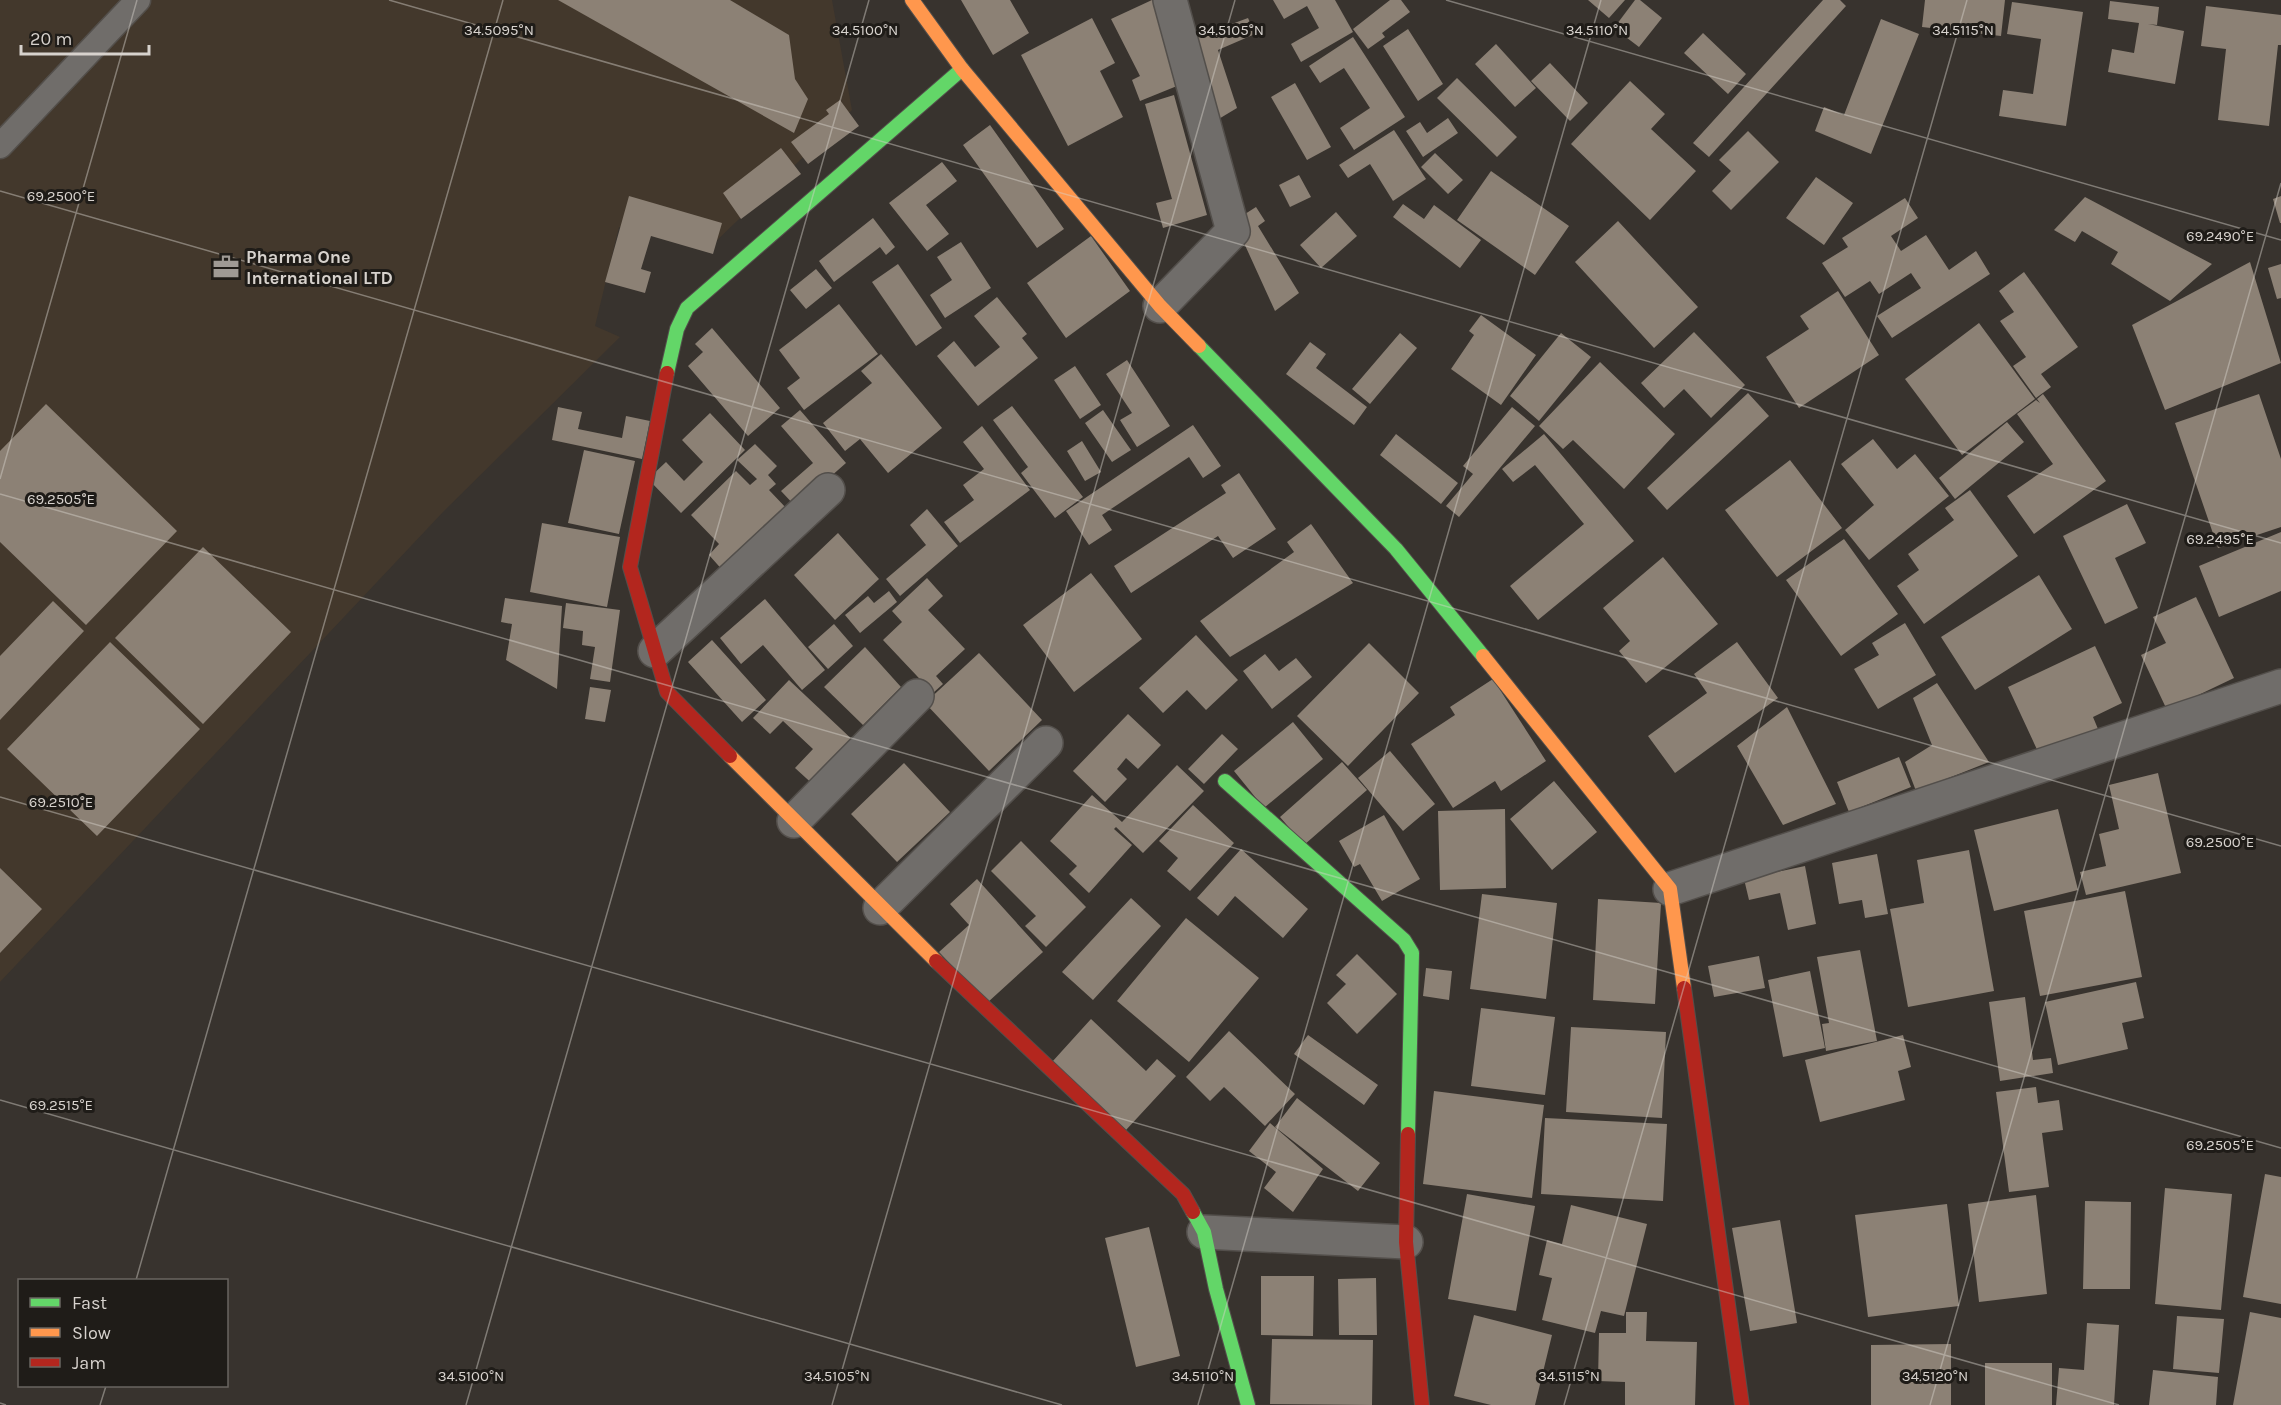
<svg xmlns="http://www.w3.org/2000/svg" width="2281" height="1405" viewBox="0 0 2281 1405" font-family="Karla,sans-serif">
<rect width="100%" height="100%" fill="#38332e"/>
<path fill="#43382c" d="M0,0H832L852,110L710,247L619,227L595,326L620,337L443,512L0,982Z"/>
<path fill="#8c8175" d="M558,0H730L789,35L795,79L808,99L794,133Z
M961,0H1010L1029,33L993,55Z
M1152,0H1155L1177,86L1140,101L1132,80L1140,76L1111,19Z
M1273,0H1335L1353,32L1301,62L1291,44L1319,28L1307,6L1284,19Z
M1390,0H1401L1410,12L1382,33L1385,37L1368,49L1353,29Z
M1588,0H1625L1609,18Z
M1635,0H1640L1662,18L1639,47L1614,28Z
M1823,0H1840L1846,6L1709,157L1693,143Z
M1925,0H2005L2001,36L1922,27Z
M2110,1L2159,7L2157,25L2148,24L2184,31L2175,84L2108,72L2112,49L2134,53L2139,23L2108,19Z
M2012,2L2083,12L2066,126L1999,116L2003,90L2033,94L2041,39L2007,34Z
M2206,6L2281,15V45H2278L2269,126L2218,120L2226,49L2201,46Z
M1092,18L1115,63L1100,71L1123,117L1068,146L1021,55Z
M1248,18L1255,34L1218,50L1237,108L1212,123L1191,39Z
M1881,19L1919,34L1871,154L1815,131L1824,107L1844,115Z
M1408,29L1443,84L1418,101L1383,46Z
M1703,33L1746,74L1728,94L1684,53Z
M1353,37L1405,117L1354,150L1340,128L1370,108L1344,68L1320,83L1309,66Z
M1496,44L1536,88L1515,107L1475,64Z
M1550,63L1588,103L1570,121L1531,81Z
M1457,78L1517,137L1497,157L1437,98Z
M1630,81L1665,114L1651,129L1696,171L1650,220L1571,144Z
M1295,83L1331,147L1307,160L1271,97Z
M1174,95L1207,215L1163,228L1156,203L1172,199L1145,104Z
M840,100L859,126L808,164L791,142L829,114L826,110Z
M1448,118L1458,133L1423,157L1406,131L1420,122L1427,133Z
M990,125L1064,229L1037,248L963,145Z
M1394,130L1426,179L1393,201L1370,164L1348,178L1339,165Z
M1748,131L1779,162L1731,210L1712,191L1731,171L1719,160Z
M781,148L801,174L741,219L723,193Z
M1435,153L1463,180L1448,194L1421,167Z
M942,162L957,181L926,205L949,234L927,251L889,203Z
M1491,171L1569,226L1535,275L1457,220Z
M1299,175L1311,197L1290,207L1279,185Z
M1816,177L1853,203L1824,245L1786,218Z
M629,196L722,223L713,254L651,236L641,269L651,272L645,293L605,282Z
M2281,196V223H2280L2273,199Z
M2085,197L2212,264L2170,301L2111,264L2118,252L2082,231L2075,242L2054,230Z
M1905,198L1918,218L1891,236L1901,251L1926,235L1949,270L1976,251L1990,274L1892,338L1877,316L1921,288L1911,273L1879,294L1870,281L1845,297L1822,263L1848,247L1842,238Z
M1403,204L1424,219L1434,205L1481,240L1460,268L1393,217Z
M1256,207L1265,221L1258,226L1299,293L1275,311L1234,221Z
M1336,212L1357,236L1321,268L1300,245Z
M873,218L895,247L886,255L880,247L834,282L819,261Z
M1618,221L1698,307L1654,348L1575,262Z
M1091,236L1130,291L1066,338L1027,283Z
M961,242L991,288L945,318L930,295L952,280L937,257Z
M2250,262L2281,363L2165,410L2132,325Z
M898,264L942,328L916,346L872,282Z
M2281,264V298L2277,299L2268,268Z
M816,269L832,288L806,309L790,290Z
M2024,272L2078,347L2041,374L2051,387L2036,398L2013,366L2026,357L2000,321L2014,312L1999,291Z
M1838,291L1879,355L1799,408L1766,357L1809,329L1800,316Z
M997,297L1027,334L1022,338L1038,358L978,406L937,356L954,341L975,367L1000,347L974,316Z
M839,304L878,354L804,410L787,388L800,378L779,350Z
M1481,315L1536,355L1501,405L1451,369L1474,335L1469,331Z
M1979,323L2035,399L1962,455L1905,379Z
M712,328L780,408L748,436L688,366L703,352L695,344Z
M1694,332L1745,385L1711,418L1684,389L1664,408L1641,383Z
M1400,333L1417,348L1370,404L1352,389Z
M1561,333L1591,357L1539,421L1510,396Z
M1310,342L1326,354L1316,368L1367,407L1354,425L1286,374Z
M881,354L942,428L888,473L860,439L845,451L823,423L872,383L861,371Z
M1127,360L1170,426L1137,447L1120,420L1132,413L1106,374Z
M1600,362L1675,434L1624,489L1573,440L1563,449L1539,426Z
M1075,366L1101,405L1080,419L1054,380Z
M1748,393L1769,416L1667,510L1647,488Z
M2043,394L2106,481L2034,534L2007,496L2053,464L2017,414L2036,400L2040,403L2037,399Z
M2259,394L2281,459V527L2218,548L2175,423Z
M46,404L177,531L86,625L0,542V451Z
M1012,406L1083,497L1055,518L1021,473L1028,467L993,420Z
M558,407L582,412L578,429L622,438L626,416L650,421L642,459L552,440Z
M1512,407L1535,426L1459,517L1446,506L1473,474L1463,466Z
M800,410L846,463L796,507L781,491L813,463L781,426Z
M1103,410L1131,450L1112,462L1085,423Z
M710,413L745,450L681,513L648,479L666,462L684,481L703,462L682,440Z
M2007,422L2024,442L1955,499L1939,478Z
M1193,425L1221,466L1203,478L1189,457L1102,515L1112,530L1089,545L1066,511Z
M982,426L1030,490L960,543L944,522L974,500L963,485L984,469L963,442Z
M1396,434L1458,483L1441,504L1380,455Z
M1544,434L1634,541L1538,620L1510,586L1584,524L1535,465L1513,482L1502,469Z
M1873,439L1897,469L1915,454L1949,496L1869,560L1845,530L1874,505L1841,464Z
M1082,441L1101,472L1085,481L1067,451Z
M755,444L777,466L768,475L776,484L769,490L788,510L725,573L709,555L719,544L691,515L736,471L750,485L757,479L737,460Z
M584,450L635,461L619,534L568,523Z
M1790,460L1842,528L1777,577L1725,510Z
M1239,473L1276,529L1233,558L1218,536L1131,593L1114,566L1226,493L1221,485Z
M1970,490L2018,556L1924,624L1897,586L1919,570L1908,554L1954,520L1945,508Z
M2127,504L2146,543L2115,558L2138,608L2105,624L2063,536Z
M927,509L958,546L900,596L886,579L926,545L910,525Z
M542,523L620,537L607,607L530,592Z
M1311,524L1353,583L1230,657L1200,621L1294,552L1287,542Z
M2281,532V591L2219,617L2199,566Z
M838,533L879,579L835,620L794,575Z
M1844,539L1898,614L1841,656L1786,580Z
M203,547L291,632L203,724L115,638Z
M1663,557L1718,624L1646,683L1619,651L1630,641L1603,608Z
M1091,573L1142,639L1074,692L1023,625Z
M2039,575L2072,629L1975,690L1941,637Z
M927,578L943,596L928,610L965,649L936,676L943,684L933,693L883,640L902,622L892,611Z
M889,591L897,602L860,633L845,615L868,596L874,603Z
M2196,597L2234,678L2167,710L2141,655L2166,643L2153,617Z
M505,598L562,606L557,689L506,660L512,624L501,622Z
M765,599L825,670L802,690L763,645L741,664L720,638Z
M53,601L84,631L0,720V656Z
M566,603L620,610L610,682L590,679L595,647L582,645L583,631L563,628Z
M1905,623L1936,675L1878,709L1854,669L1879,655L1872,643Z
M834,624L853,646L828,669L808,647Z
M1196,635L1238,680L1206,710L1187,690L1163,713L1139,688Z
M712,640L766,700L742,722L688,662Z
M110,642L200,729L97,836L7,749Z
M1737,642L1778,698L1675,773L1648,736L1707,693L1694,674Z
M1369,643L1419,693L1348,766L1297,716Z
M2095,646L2122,703L2093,717L2098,729L2040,756L2008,687Z
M865,647L901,687L863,725L824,687Z
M979,653L1042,720L989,771L925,703Z
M1265,654L1279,671L1296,658L1312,677L1272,709L1243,671Z
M1493,679L1546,761L1501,791L1495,781L1453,808L1411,744L1455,715L1450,707Z
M789,680L858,745L817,788L795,768L813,749L783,721L770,734L753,718Z
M1937,683L1989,762L1916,791L1905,762L1932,745L1913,698Z
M590,687L611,690L605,722L585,719Z
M1787,707L1836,804L1783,825L1737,746Z
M1128,714L1161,745L1138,769L1126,758L1117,769L1127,779L1105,802L1073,771Z
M1293,722L1323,759L1264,808L1234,771Z
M1222,734L1238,749L1204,784L1188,769Z
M1390,751L1435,804L1403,831L1358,778Z
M1899,757L1911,787L1849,812L1837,782Z
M1342,762L1367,790L1304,845L1280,817Z
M904,763L950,812L897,862L851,814Z
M1177,765L1204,791L1143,853L1116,827L1114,829L1132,845L1089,893L1069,874L1077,866L1050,841L1092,795L1122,822Z
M2158,773L2181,873L2086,895L2080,872L2106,866L2099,834L2119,829L2109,785Z
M1554,781L1597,832L1552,870L1510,819Z
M1193,805L1234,843L1190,891L1167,871L1178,858L1159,841Z
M1505,809L1506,888L1440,890L1438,811Z
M2058,809L2078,890L1994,911L1974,830Z
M1384,815L1420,879L1382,901L1360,864L1354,867L1339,841Z
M1021,841L1086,907L1046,947L1025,926L1036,916L991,871Z
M1241,849L1308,909L1283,938L1235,896L1218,916L1197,898Z
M1969,850L1994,991L1908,1007L1890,909L1924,903L1917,860Z
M1877,854L1888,914L1865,918L1862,900L1839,904L1832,863Z
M1805,866L1816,924L1788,930L1780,893L1749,900L1744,879Z
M0,868L42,909L0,953Z
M977,879L1043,952L987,1003L939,952L969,925L950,904Z
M2125,891L2142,977L2040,996L2024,911Z
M1482,894L1557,903L1546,999L1470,989Z
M1131,898L1161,926L1093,1000L1062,972Z
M1598,899L1661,903L1655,1004L1593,1000Z
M1186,918L1259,978L1189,1062L1117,1001Z
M1860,950L1877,1041L1826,1051L1822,1024L1829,1023L1817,957Z
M1357,954L1397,994L1357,1034L1327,1003L1346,984L1336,975Z
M1759,956L1765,988L1714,997L1708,966Z
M1426,968L1452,971L1449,1000L1423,996Z
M1810,971L1825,1048L1783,1057L1768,980Z
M2136,982L2144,1018L2122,1023L2128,1049L2058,1065L2045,1002Z
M2025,997L2033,1060L2051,1058L2053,1073L2000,1081L1989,1002Z
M1481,1008L1555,1017L1545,1095L1471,1086Z
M1091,1019L1146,1071L1157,1059L1176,1076L1126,1130L1052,1062Z
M1571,1027L1666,1032L1662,1118L1566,1112Z
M1229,1031L1295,1094L1265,1126L1224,1087L1210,1101L1186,1077Z
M1308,1035L1378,1085L1364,1105L1294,1054Z
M1903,1035L1911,1067L1898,1071L1905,1100L1820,1122L1805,1060Z
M2036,1087L2038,1103L2059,1100L2063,1130L2042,1133L2049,1187L2009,1192L1996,1092Z
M1434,1091L1544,1105L1532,1198L1423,1184Z
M1297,1098L1380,1163L1358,1191L1275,1127Z
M1545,1118L1667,1124L1663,1201L1541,1194Z
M1270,1123L1323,1169L1293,1212L1264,1188L1276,1172L1249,1151Z
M2265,1174L2281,1177V1304L2243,1297Z
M2165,1188L2232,1194L2221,1310L2155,1304Z
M1467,1194L1535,1206L1516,1311L1448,1299Z
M2036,1195L2047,1294L1979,1302L1968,1204Z
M2085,1201L2131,1202L2130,1289H2083Z
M1947,1204L1959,1306L1868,1317L1855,1215Z
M1571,1205L1647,1224L1624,1316L1601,1311L1595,1333L1542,1320L1552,1278L1539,1275L1547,1240L1562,1244Z
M1780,1220L1797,1323L1750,1331L1732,1228Z
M1149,1227L1180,1356L1136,1367L1105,1238Z
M1261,1276H1314L1313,1336L1261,1335Z
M1376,1278L1377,1335H1339L1338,1279Z
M1626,1312H1647L1646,1341L1697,1342L1695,1405H1625V1382L1598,1381L1599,1333H1626Z
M2250,1312L2281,1318V1405H2233Z
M1474,1315L1552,1335L1535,1405H1491L1454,1396Z
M2177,1316L2224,1319L2219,1373L2173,1369Z
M2087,1323L2119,1325L2114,1405H2056L2059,1368L2084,1370Z
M1272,1339L1373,1340L1372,1405L1270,1404Z
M1951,1344V1405H1871V1345Z
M1985,1363H2052V1405H1985Z
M2153,1370L2218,1377L2216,1405H2149Z"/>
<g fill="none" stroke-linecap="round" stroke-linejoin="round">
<g stroke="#534f4b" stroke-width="27">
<path id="lane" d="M0,146L138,0"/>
</g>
<g stroke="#534f4b" stroke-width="36">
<path id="street" d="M1160,306L1233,231L1170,0
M655,651L828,490
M794,821L917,696
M1670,889L2281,686
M880,908L1046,743
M1204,1232L1406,1242"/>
</g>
<g stroke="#534f4b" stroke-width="16">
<path id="fast" d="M1199,346L1396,549L1483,656
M667,373L677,329L687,308L962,69
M1225,781L1404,940L1412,953L1408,1134
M1193,1212L1204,1232L1216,1289L1248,1405"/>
</g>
<g stroke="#534f4b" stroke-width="16">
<path id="slow" d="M912,0L962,69L1160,306L1199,346
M1483,656L1670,889L1684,988
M730,756L936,961"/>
</g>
<g stroke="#534f4b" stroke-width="16">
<path id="jam" d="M667,373L630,567L667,692L730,756
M936,961L1183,1194L1193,1212
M1684,988L1742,1405
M1408,1134L1406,1242L1422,1405"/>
</g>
<use href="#lane" stroke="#706d6a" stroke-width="24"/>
<use href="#street" stroke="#706d6a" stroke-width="33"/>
<use href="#fast" stroke="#63d668" stroke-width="14"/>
<use href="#slow" stroke="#ff974d" stroke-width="14"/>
<use href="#jam" stroke="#b3261e" stroke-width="14"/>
</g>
<path fill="none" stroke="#d7d2cd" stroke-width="1.5" stroke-opacity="0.45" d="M389,0L2281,543M1446,0L2281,240M0,191L2281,846M0,479L137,0M0,494L2281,1148M0,797L2119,1405M0,1100L1062,1405M136,1280L503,0M0,1403L6,1405M100,1405L106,1386M466,1405L869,0M832,1405L1235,0M1198,1405L1601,0M1564,1405L1967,0M1930,1405L2281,183"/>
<defs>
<g id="office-bare" transform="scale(2.07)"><path d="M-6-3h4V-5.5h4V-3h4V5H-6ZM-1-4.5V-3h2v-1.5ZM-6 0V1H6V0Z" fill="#9f9a95" stroke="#1f1c18" stroke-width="2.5" paint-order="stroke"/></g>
</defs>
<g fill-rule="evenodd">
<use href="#office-bare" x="226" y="267"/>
</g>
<g text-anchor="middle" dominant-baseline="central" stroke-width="6" stroke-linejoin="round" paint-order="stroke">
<g font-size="18" font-weight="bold" fill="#d7d2cd" stroke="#1f1c18" text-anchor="start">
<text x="246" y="257">Pharma One<tspan x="246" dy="21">International LTD</tspan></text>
</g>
</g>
<g font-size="15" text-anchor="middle" fill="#d7d2cd" stroke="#1f1c18" stroke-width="6" stroke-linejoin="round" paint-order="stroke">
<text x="499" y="35">34.5095°N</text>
<text x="865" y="35">34.5100°N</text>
<text x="1231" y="35">34.5105°N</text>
<text x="1597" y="35">34.5110°N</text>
<text x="1963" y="35">34.5115°N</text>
<text x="61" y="201">69.2500°E</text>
<text x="2220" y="241">69.2490°E</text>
<text x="61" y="504">69.2505°E</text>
<text x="2220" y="544">69.2495°E</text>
<text x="61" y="807">69.2510°E</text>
<text x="2220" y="847">69.2500°E</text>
<text x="61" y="1110">69.2515°E</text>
<text x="2220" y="1150">69.2505°E</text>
<text x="471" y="1381">34.5100°N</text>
<text x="837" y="1381">34.5105°N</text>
<text x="1203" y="1381">34.5110°N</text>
<text x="1569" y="1381">34.5115°N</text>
<text x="1935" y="1381">34.5120°N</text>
</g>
<rect x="18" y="1279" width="210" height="108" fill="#1f1c18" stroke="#696560" stroke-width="1.5"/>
<rect x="30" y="1298" width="30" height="9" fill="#63d668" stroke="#696560" stroke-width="1.5"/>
<text x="72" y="1309" font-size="18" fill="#d7d2cd">Fast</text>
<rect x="30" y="1328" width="30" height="9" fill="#ff974d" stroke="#696560" stroke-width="1.5"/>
<text x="72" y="1339" font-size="18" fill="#d7d2cd">Slow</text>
<rect x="30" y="1358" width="30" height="9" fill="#b3261e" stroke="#696560" stroke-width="1.5"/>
<text x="72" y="1369" font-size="18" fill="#d7d2cd">Jam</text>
<path d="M21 45v9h128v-9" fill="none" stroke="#d7d2cd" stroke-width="3"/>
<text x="30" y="45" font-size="18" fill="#d7d2cd" stroke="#1f1c18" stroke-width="4.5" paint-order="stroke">20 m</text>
</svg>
